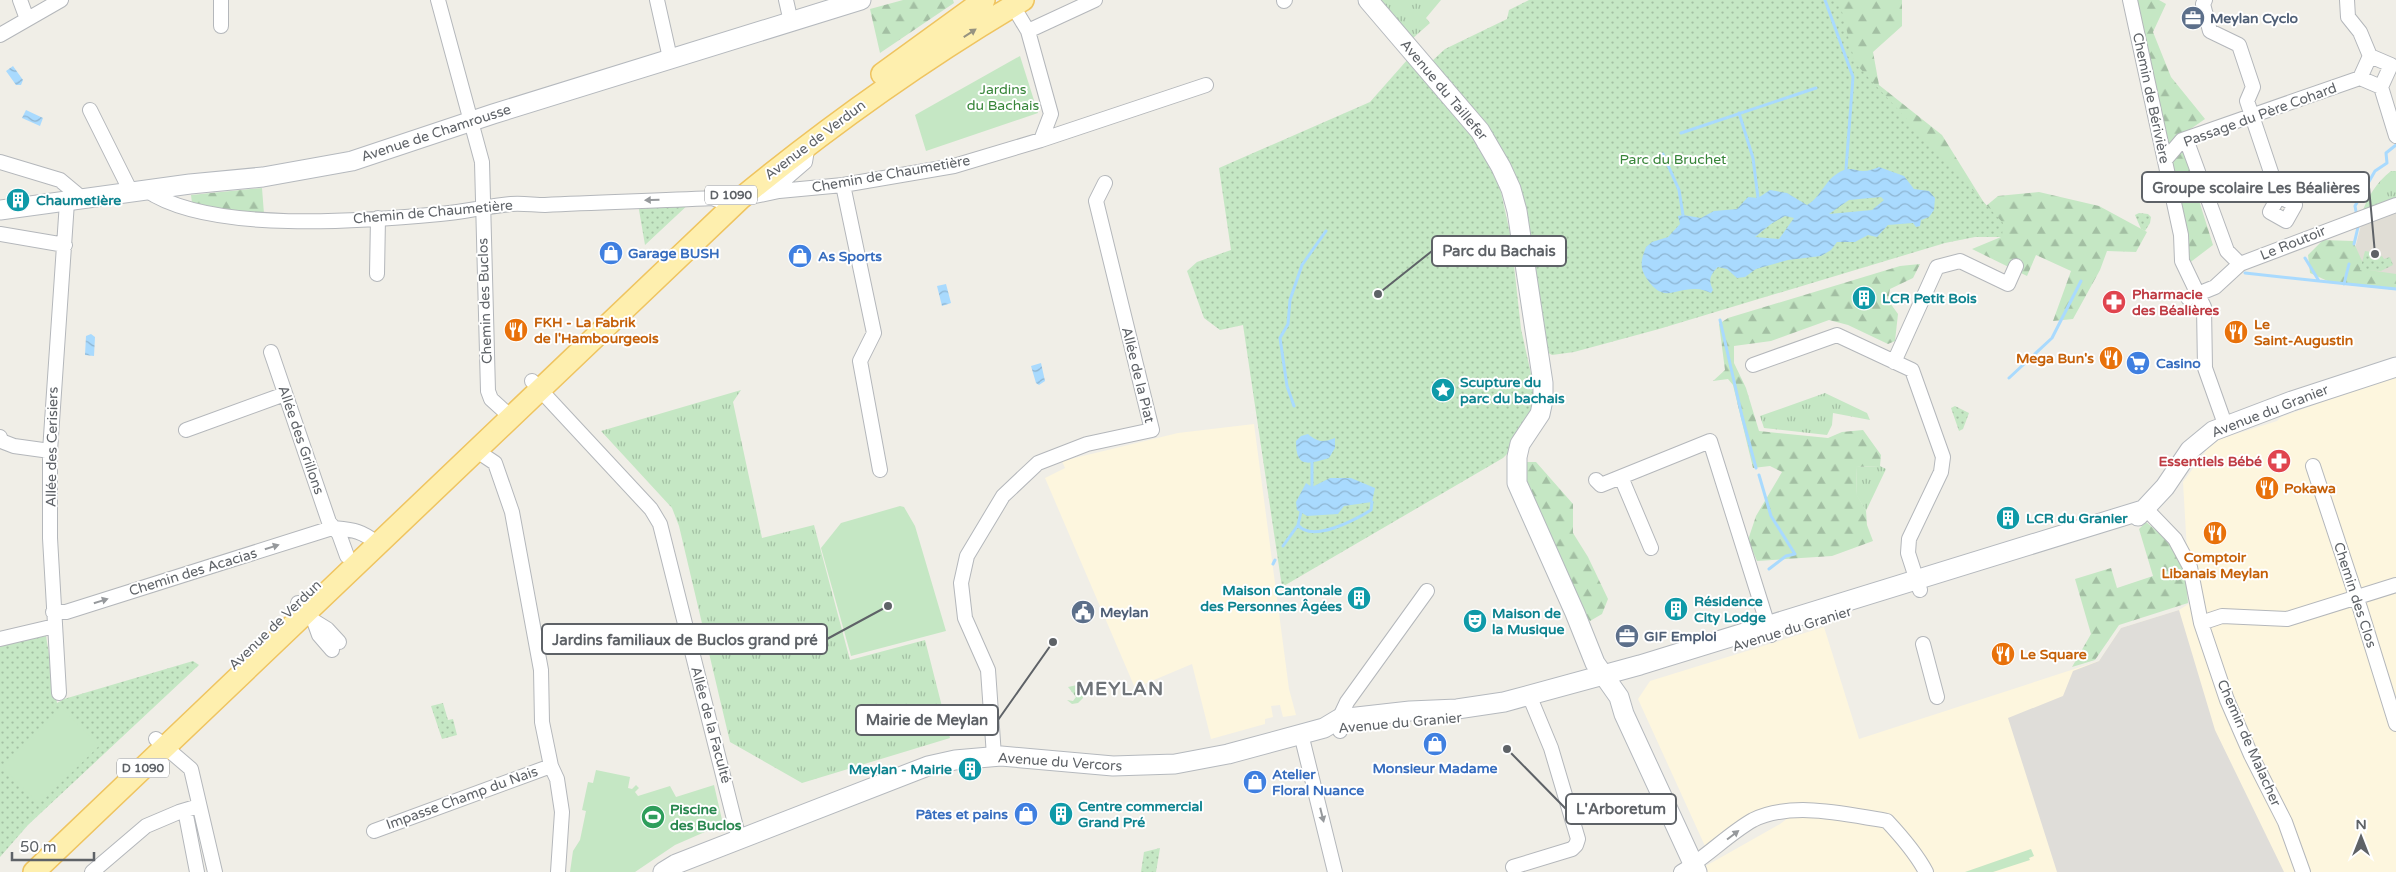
<svg xmlns="http://www.w3.org/2000/svg" width="2396" height="872" viewBox="0 0 2396 872" font-family="'Varela Round',sans-serif">
<defs>
<pattern id="grass-tufts" width="24" height="20" patternUnits="userSpaceOnUse" patternTransform="scale(1.25)"><rect width="24" height="20" fill="#c5e7c4"/><path d="M3 7l-1-3M5 7V3M7 7l1-3M15 17l-1-3M17 17v-4M19 17l1-3" fill="none" stroke="#a3bfa3"/></pattern>
<pattern id="forest-firs" width="22" height="20" patternUnits="userSpaceOnUse" patternTransform="scale(1.25)"><rect width="22" height="20" fill="#c5e7c4"/><path d="M5 1l3.5 6h-7zM16 11l3.5 6h-7z" fill="#a3bfa3"/></pattern>
<pattern id="park-dots" width="8" height="8" patternUnits="userSpaceOnUse" patternTransform="scale(1.25)"><rect width="8" height="8" fill="#c5e7c4"/><path d="M2 2h.1M6 6h.1" fill="none" stroke="#a3bfa3" stroke-width="1.8" stroke-linecap="round"/></pattern>
<pattern id="water-waves" width="16" height="10" patternUnits="userSpaceOnUse" patternTransform="scale(1.25)"><rect width="16" height="10" fill="#a9dafe"/><path d="M0 5q4-4 8 0t8 0" fill="none" stroke="#8db4d1"/></pattern>
</defs>
<rect width="100%" height="100%" fill="#f0eee7"/>
<path fill="#fdf6de" d="M2396,375V872H1695L1780,824L1807,804L1780,805L1751,817L1705,846L1638,699L1650,681L1824,627L1859,739L2099,661L2121,628L2179,610L2190,603L2183,482L2208,448L2220,439L2277,421L2281,417Z
M1254,424L1289,689L1296,715L1283,717L1280,705L1271,706L1273,717L1265,719V724L1211,739L1192,664L1135,688L1045,478L1065,468L1062,461L1178,433Z"/>
<path fill="#dfddd9" d="M2179,610L2215,730L2284,872H2057L2008,718L2063,696L2073,671L2099,661L2121,628Z"/>
<path fill="#e0ddd5" d="M2396,209V286L2347,280L2362,221Z"/>
<path fill="url(#grass-tufts)" d="M1377,0H1441L1426,18L1430,23L1412,39Z
M2391,171H2396V202L2361,215C2368,196 2376,183 2391,171Z
M741,390L733,402L762,538L814,525L850,660L925,640L950,738L802,783L730,742L679,526L672,508L601,431Z
M1825,393L1867,413L1870,420L1833,413L1832,425L1827,435L1764,428L1760,416Z
M1880,466L1886,469L1866,511L1857,496L1856,467Z
M1077,685L1083,692V698L1078,703L1072,704L1067,700L1073,701L1076,697L1068,687Z"/>
<path fill="url(#forest-firs)" d="M903,0H953L954,3L880,53L870,9Z
M1796,0H1902V26L1873,52L1879,85L1942,135L1986,206L1998,196L2039,192L2099,206L2147,232L2136,252L2107,251L2100,270L2073,319L2053,321L2071,271L2036,255L2027,276L1972,249L2001,237Z
M2133,0H2159L2166,4L2153,32L2171,77L2205,119L2179,137L2213,245L2188,264Z
M262,188L264,214L218,210L192,203L191,195Z
M2323,240L2353,241L2363,263L2369,270L2396,274V290L2332,283L2310,273L2308,255Z
M1920,264L1913,278L1890,289L1888,300L1898,314L1895,341L1888,344L1848,325L1829,320L1771,341L1734,346V363L1746,388L1759,431L1828,438L1842,432L1863,430L1881,455L1880,466L1856,467L1857,495L1866,511L1867,525L1873,541L1832,556L1757,561L1748,540L1756,516L1782,472L1770,466L1753,468L1733,385L1728,379L1713,381L1725,370L1719,324L1728,318L1900,266Z
M1527,462H1536L1573,504V533L1588,557L1608,599L1602,614L1590,621L1581,610L1521,474Z
M2146,522L2171,543L2185,568L2188,603L2119,625L2095,660L2072,667L2091,634L2075,579L2111,568L2117,588L2153,576L2139,529Z"/>
<path fill="url(#park-dots)" d="M1529,0H1839L1855,63L2003,223L2002,237H1975L1945,243L1659,329L1574,352L1552,355L1545,351L1525,216L1431,62L1445,49L1507,19L1509,10Z
M1408,59L1486,153L1501,192L1511,238L1521,329L1538,405L1509,452L1503,458L1282,587L1243,325L1220,330L1204,318L1187,271L1197,262L1231,250L1219,168L1370,102Z
M691,202L645,245L638,204Z
M2139,213L2148,214L2151,217L2150,223L2145,231L2141,229L2135,215Z
M2365,251L2371,252L2377,258L2382,256L2384,259L2390,257L2393,265L2381,271L2360,270Z
M1955,406L1969,413L1963,429L1959,431L1951,408Z
M46,636L57,703L64,699L193,661L199,665L28,825L0,857V645Z
M443,703L448,720L453,719L457,735L442,739L431,706Z
M1160,848L1156,872H1141L1144,852Z"/>
<path fill="#c5e7c4" d="M1020,56L1038,113L926,151L915,115Z
M900,506L904,507L915,526L946,631L851,656L821,548L841,523Z
M62,708L99,746L39,804L2,766Z
M596,770L630,777L628,788L632,789L636,785L639,788L635,792L638,796L670,786L676,797L714,785L723,824L675,845L635,872H570L573,851L580,840L586,811L582,810L588,782L593,783Z
M2031,849L2034,856L2029,858L2030,860L1993,872H1965Z"/>
<path fill="url(#water-waves)" fill-rule="evenodd" d="M13,66L23,80L21,85H16L6,71Z
M26,110L43,118L40,126L22,118Z
M1879,167L1904,176L1914,189L1929,191L1935,198L1934,210L1929,217L1921,220L1920,226L1916,227L1913,223L1888,225L1877,237L1868,235L1855,242H1837L1831,250L1821,256L1788,260L1756,269L1745,277L1737,278L1727,269L1718,267C1710,275 1708,280 1713,290L1711,293C1706,291 1701,289 1696,289C1674,288 1664,304 1647,279C1639,267 1641,260 1646,247L1652,242L1668,237L1680,224L1678,216L1683,215L1701,218L1714,211L1737,209L1748,197L1758,198L1770,190L1787,193L1807,205C1823,196 1824,178 1844,170C1852,167 1856,171 1863,171C1869,171 1874,169 1879,167ZM1881,197L1884,200L1872,210L1829,214L1849,200ZM1785,216L1794,218L1779,239L1755,237L1771,224Z
M946,284L951,303L942,306L937,286Z
M91,334L95,337L94,356L85,355L86,336Z
M1041,363L1045,381L1039,385L1036,383L1031,366Z
M1308,434C1317,442 1323,443 1335,438V448L1329,458C1308,464 1296,469 1296,441L1301,436Z
M1330,478H1351L1375,488L1372,502L1344,506L1338,514L1307,516L1297,510L1296,502L1306,483L1312,487Z"/>
<g fill="none" stroke-linecap="round" stroke-linejoin="round">
<path stroke="#a9dafe" stroke-width="3" d="M1825,0L1853,77L1846,169
M1739,113L1753,158L1758,198
M1681,133L1816,88
M1663,154L1679,190L1683,215
M2357,217L2355,206L2375,171L2387,163L2386,153L2396,145
M2354,244L2359,223
M2305,258L2319,281L2396,289
M2245,273L2319,281
M2344,284L2349,264
M1720,320L1742,416L1756,468
M2009,378L2052,338L2081,281
M1294,406L1287,386L1280,338L1288,324L1290,300L1302,265L1326,231
M1312,461V487
M1759,475L1771,516L1795,554L1786,556L1769,569
M1298,525L1301,512
M1283,546L1298,525C1312,543 1355,520 1371,510L1372,502
M1273,564L1275,560"/>
<g stroke="#b4b7bb" stroke-width="16">
<path id="street" d="M20,0L27,19
M438,0L482,162L488,391L491,399L512,418
M657,0L670,58
M786,0L791,22
M2130,0L2181,235L2182,261L2204,307L2205,368L2226,427
M2205,0L2203,4L2210,31L2239,45L2253,87L2247,101L2279,196L2295,205L2286,221L2270,212L2279,196
M2347,0L2348,17L2360,32L2370,56
M1284,1L1285,0
M1013,6L1028,31L1051,114L1041,140
M221,26V0
M1028,31L1095,0
M0,35L61,0
M2370,56L2391,65L2381,87L2360,78Z
M2381,87L2396,136
M90,110L131,192
M2186,139L2227,251L2240,264
M2165,160L2182,140L2360,78
M0,162L60,180L84,200
M843,185L874,333L860,361L880,470
M146,190C209,234 365,221 440,214C464,212 488,206 511,204C523,203 534,205 545,205C601,202 656,201 712,198L723,202
M769,193L805,162L808,144
M745,198L779,191L843,185L954,166L1041,140L1206,85
M0,234L65,245
M377,274L378,218
M2188,298L2215,287L2240,264L2396,205
M271,352L329,522L339,534L347,556
M1894,362L1937,267L1960,261L2008,284L2016,266
M1753,365L1837,335L1912,370L1943,457L1941,472L1909,539L1908,553L1920,590
M532,381L651,509L660,524L739,839
M186,430L285,394
M0,437L1,441L14,446L50,451
M477,451L495,463L512,512L541,670L542,722L551,766L557,779L562,812L558,872
M2313,466L2360,608L2396,724
M1621,477L1651,548
M1596,480L1601,485L1710,441L1771,635
M2146,509L2175,539L2190,567L2201,623L2227,700L2251,755L2285,822L2303,872
M298,603L314,621L327,629L339,642
M53,612H66L332,528C353,530 361,530 378,544
M314,621L319,635L332,650
M2201,623L2222,616L2287,619L2396,585
M0,639L55,626
M1923,644L1937,697
M59,693L50,538V451L67,202
M1340,731L1339,719L1347,702L1427,591
M1301,734L1335,872
M156,739L191,769L215,872
M994,756L988,670L965,618L961,583L967,556L1003,496L1038,463L1087,444L1152,430L1096,201L1105,183
M185,810L197,872
M374,831L551,766
M1513,867L1572,849L1576,845L1578,839L1551,748L1529,695
M92,872L146,826L179,812L199,806
M1681,872C1707,857 1728,834 1753,820C1790,801 1848,814 1887,821C1901,836 1916,853 1926,872"/>
</g>
<g stroke="#b5b9be" stroke-width="21">
<path id="secondary" d="M1368,0L1480,131L1501,167L1511,189L1517,211L1543,383V400L1540,414L1520,444L1517,457V483L1575,613L1595,663L1619,697L1624,714L1697,872
M0,210L190,184L263,177L352,161L493,114L861,0
M2138,516L2165,487L2190,450L2213,431L2292,401L2396,367
M663,872L676,864L928,766L955,760L1001,756L1113,766L1175,764L1228,754L1324,728L1339,719L1410,711L1457,709L1504,702L1640,665L2146,509"/>
</g>
<g stroke="#efc460" stroke-width="24">
<path id="primary" d="M882,74L984,0
M34,872L740,199C829,126 923,59 1023,0"/>
</g>
<use href="#street" stroke="#fff" stroke-width="14"/>
<use href="#secondary" stroke="#fff" stroke-width="19"/>
<use href="#primary" stroke="#feefae" stroke-width="21"/>
</g>
<defs><path id="oneway-solid" d="M-6-.8H1V-3.2L6.5 0L1 3.2V.8H-6Z" transform="scale(1.25)"/></defs>
<use fill="#969380" href="#oneway-solid" transform="translate(970 33) rotate(-33)"/>
<g fill="#96999c">
<use href="#oneway-solid" transform="translate(652 200) rotate(178)"/>
<use href="#oneway-solid" transform="translate(272 547) rotate(-17)"/>
<use href="#oneway-solid" transform="translate(101 601) rotate(-17)"/>
<use href="#oneway-solid" transform="translate(1322 815) rotate(76)"/>
<use href="#oneway-solid" transform="translate(1733 835) rotate(-37)"/>
</g>
<defs>
<g id="office-disc" transform="scale(1.25)"><circle r="9.5" fill="#5c6f8a" stroke="#fff"/><path d="M-6-3h4V-5.5h4V-3h4V5H-6ZM-1-4.5V-3h2v-1.5ZM-6 0V1H6V0Z" fill="#fff"/></g>
<g id="building-disc" transform="scale(1.25)"><circle r="9.5" fill="#0f9aa8" stroke="#fff"/><path d="M-4-6H4V6H1V3H-1V6H-4ZM-2.5-4.3h1.7v1.8h-1.7ZM.8-4.3h1.7v1.8H.8ZM-2.5-1h1.7V.8h-1.7ZM.8-1h1.7V.8H.8Z" fill="#fff"/></g>
<g id="shop-disc" transform="scale(1.25)"><circle r="9.5" fill="#3f7fe0" stroke="#fff"/><path d="M-5-2.5h2.3a2.7 3.5 0 0 1 5.4 0H5L5.5 6h-11ZM-1.5-2.5h3a1.5 2.3 0 0 0-3 0Z" fill="#fff"/></g>
<g id="pharmacy-disc" transform="scale(1.25)"><circle r="9.5" fill="#e0444e" stroke="#fff"/><path d="M-2-6h4v4h4v4h-4v4h-4v-4h-4v-4h4Z" fill="#fff"/></g>
<g id="restaurant-disc" transform="scale(1.25)"><circle r="9.5" fill="#e8710a" stroke="#fff"/><path d="M-5-6h1v4h1v-4h1v4h1v-4h1v5L-1.5 .5V6h-2V.5L-5-1ZM5-6V6H3V1.5H1.5Q1.5-4 5-6Z" fill="#fff"/></g>
<g id="supermarket-disc" transform="scale(1.25)"><circle r="9.5" fill="#3f7fe0" stroke="#fff"/><path d="M-6-5.5h2.5l.6 2H6L4.5 2H-2.5L-4.4-4H-6ZM-1.5 3.2a1.3 1.3 0 1 0 .1 0ZM3 3.2a1.3 1.3 0 1 0 .1 0Z" fill="#fff"/></g>
<g id="sight-disc" transform="scale(1.25)"><circle r="9.5" fill="#0f9aa8" stroke="#fff"/><path d="M0-6L1.8-2.2L6-1.7L2.9 1.2L3.7 5.4L0 3.3L-3.7 5.4L-2.9 1.2L-6-1.7L-1.8-2.2Z" fill="#fff"/></g>
<g id="civic-disc" transform="scale(1.25)"><circle r="9.5" fill="#5c6f8a" stroke="#fff"/><path d="M-.6-6.5H3V-4.5H.6V-3L4-1V1h2V6H-6V1h2V-1L-.6-3ZM-1.2 2.5V6h2.4V2.5Z" fill="#fff"/></g>
<g id="theatre-disc" transform="scale(1.25)"><circle r="9.5" fill="#0f9aa8" stroke="#fff"/><path d="M-5-5.5Q0-4 5-5.5V0Q5 5 0 6Q-5 5-5 0ZM-3.3-2.5H-1v1.5H-3.3ZM1-2.5H3.3v1.5H1ZM-2.8 1Q0 5.5 2.8 1Z" fill="#fff"/></g>
<g id="stadium-disc" transform="scale(1.25)"><circle r="9.5" fill="#2e9e5b" stroke="#fff"/><path d="M0-5a6.5 5 0 1 0 0 10a6.5 5 0 1 0 0-10ZM-3.5-1.8h7v3.6h-7Z" fill="#fff"/></g>
</defs>
<g fill-rule="evenodd">
<use href="#office-disc" x="2193" y="18"/>
<use href="#building-disc" x="18" y="200"/>
<use href="#shop-disc" x="611" y="253"/>
<use href="#shop-disc" x="800" y="256"/>
<use href="#building-disc" x="1864" y="298"/>
<use href="#pharmacy-disc" x="2114" y="302"/>
<use href="#restaurant-disc" x="516" y="330"/>
<use href="#restaurant-disc" x="2236" y="332"/>
<use href="#restaurant-disc" x="2111" y="358"/>
<use href="#supermarket-disc" x="2138" y="363"/>
<use href="#sight-disc" x="1443" y="390"/>
<use href="#pharmacy-disc" x="2279" y="461"/>
<use href="#restaurant-disc" x="2267" y="488"/>
<use href="#building-disc" x="2008" y="518"/>
<use href="#restaurant-disc" x="2215" y="533"/>
<use href="#building-disc" x="1359" y="598"/>
<use href="#building-disc" x="1676" y="609"/>
<use href="#civic-disc" x="1083" y="612"/>
<use href="#theatre-disc" x="1475" y="621"/>
<use href="#office-disc" x="1627" y="636"/>
<use href="#restaurant-disc" x="2003" y="654"/>
<use href="#shop-disc" x="1435" y="744"/>
<use href="#building-disc" x="970" y="769"/>
<use href="#shop-disc" x="1255" y="782"/>
<use href="#shop-disc" x="1026" y="814"/>
<use href="#building-disc" x="1061" y="814"/>
<use href="#stadium-disc" x="653" y="817"/>
</g>
<g text-anchor="middle" dominant-baseline="central" stroke-width="4" stroke-linejoin="round" paint-order="stroke">
<g fill="#fff" stroke="#8e9195" stroke-width="1">
<rect x="705" y="185.5" width="52" height="19" rx="4"/>
<rect x="117" y="758.5" width="52" height="19" rx="4"/>
</g>
<g font-size="12" font-weight="bold" fill="#5e6267">
<text x="731" y="195">D 1090</text>
<text x="143" y="768">D 1090</text>
</g>
<g font-size="14" font-weight="bold" fill="#4e5e75" stroke="#fff" text-anchor="start">
<text x="2210" y="18">Meylan Cyclo</text>
<text x="1100" y="612">Meylan</text>
<text x="1644" y="636">GIF Emploi</text>
</g>
<g font-size="14" fill="#378539" stroke="#fff">
<text x="1003" y="89">Jardins<tspan x="1003" dy="16">du Bachais</tspan></text>
<text x="1673" y="159">Parc du Bruchet</text>
</g>
<g font-size="14" fill="#5e6267" stroke="#fff">
<text transform="translate(1444 90) rotate(50)">Avenue du Taillefer</text>
<text transform="translate(2151 98) rotate(78)">Chemin de Bérivière</text>
<text transform="translate(2260 115) rotate(-20)">Passage du Père Cohard</text>
<text transform="translate(436 133) rotate(-18)">Avenue de Chamrousse</text>
<text transform="translate(815 140) rotate(-37)">Avenue de Verdun</text>
<text transform="translate(891 174) rotate(-10)">Chemin de Chaumetière</text>
<text transform="translate(433 212) rotate(-5)">Chemin de Chaumetière</text>
<text transform="translate(2293 243) rotate(-22)">Le Routoir</text>
<text transform="translate(485 301) rotate(-92)">Chemin des Buclos</text>
<text transform="translate(1138 375) rotate(76)">Allée de la Piat</text>
<text transform="translate(2270 411) rotate(-21)">Avenue du Granier</text>
<text transform="translate(301 440) rotate(71)">Allée des Grillons</text>
<text transform="translate(52 447) rotate(-89)">Allée des Cerisiers</text>
<text transform="translate(193 572) rotate(-17)">Chemin des Acacias</text>
<text transform="translate(2355 595) rotate(72)">Chemin des Clos</text>
<text transform="translate(275 625) rotate(-44)">Avenue de Verdun</text>
<text transform="translate(1792 629) rotate(-17)">Avenue du Granier</text>
<text transform="translate(1400 723) rotate(-5)">Avenue du Granier</text>
<text transform="translate(711 725) rotate(75)">Allée de la Faculté</text>
<text transform="translate(2249 743) rotate(66)">Chemin de Malacher</text>
<text transform="translate(1060 762) rotate(4)">Avenue du Vercors</text>
<text transform="translate(462 798) rotate(-20)">Impasse Champ du Nais</text>
</g>
<g font-size="14" font-weight="bold" fill="#0d838f" stroke="#fff" text-anchor="start">
<text x="36" y="200">Chaumetière</text>
<text x="1882" y="298">LCR Petit Bois</text>
<text x="1460" y="382">Scupture du<tspan x="1460" dy="16">parc du bachais</tspan></text>
<text x="2026" y="518">LCR du Granier</text>
<text x="1342" y="590" text-anchor="end">Maison Cantonale<tspan x="1342" dy="16">des Personnes Âgées</tspan></text>
<text x="1694" y="601">Résidence<tspan x="1694" dy="16">City Lodge</tspan></text>
<text x="1492" y="613">Maison de<tspan x="1492" dy="16">la Musique</tspan></text>
<text x="952" y="769" text-anchor="end">Meylan - Mairie</text>
<text x="1078" y="806">Centre commercial<tspan x="1078" dy="16">Grand Pré</tspan></text>
</g>
<g font-size="14" font-weight="bold" fill="#366cbe" stroke="#fff" text-anchor="start">
<text x="628" y="253">Garage BUSH</text>
<text x="818" y="256">As Sports</text>
<text x="2156" y="363">Casino</text>
<text x="1435" y="768" text-anchor="middle">Monsieur Madame</text>
<text x="1272" y="774">Atelier<tspan x="1272" dy="16">Floral Nuance</tspan></text>
<text x="1008" y="814" text-anchor="end">Pâtes et pains</text>
</g>
<g font-size="14" font-weight="bold" fill="#be3a42" stroke="#fff" text-anchor="start">
<text x="2132" y="294">Pharmacie<tspan x="2132" dy="16">des Béalières</tspan></text>
<text x="2262" y="461" text-anchor="end">Essentiels Bébé</text>
</g>
<g font-size="14" font-weight="bold" fill="#c56008" stroke="#fff" text-anchor="start">
<text x="534" y="322">FKH - La Fabrik<tspan x="534" dy="16">de l'Hambourgeois</tspan></text>
<text x="2254" y="324">Le<tspan x="2254" dy="16">Saint-Augustin</tspan></text>
<text x="2094" y="358" text-anchor="end">Mega Bun's</text>
<text x="2284" y="488">Pokawa</text>
<text x="2215" y="557" text-anchor="middle">Comptoir<tspan x="2215" dy="16">Libanais Meylan</tspan></text>
<text x="2020" y="654">Le Square</text>
</g>
<g font-size="14" font-weight="bold" fill="#27864d" stroke="#fff" text-anchor="start">
<text x="670" y="809">Piscine<tspan x="670" dy="16">des Buclos</tspan></text>
</g>
<g font-size="19" font-weight="bold" letter-spacing="1" fill="#6f7479" stroke="#fff">
<text x="1120" y="689">MEYLAN</text>
</g>
</g>
<path fill="none" stroke="#5e6267" stroke-width="2" d="M2375 254L2369 187M1378 294L1432 251M888 606L827 639M1053 642L998 720M1507 749L1566 809"/>
<g fill="#5e6267" stroke="#fff" stroke-width="2">
<circle cx="2375" cy="254" r="5"/>
<circle cx="1378" cy="294" r="5"/>
<circle cx="888" cy="606" r="5"/>
<circle cx="1053" cy="642" r="5"/>
<circle cx="1507" cy="749" r="5"/>
</g>
<g fill="#fff" stroke="#5e6267" stroke-width="2">
<rect x="2142" y="172" width="227" height="30" rx="5"/>
<rect x="1432" y="236" width="134" height="30" rx="5"/>
<rect x="542" y="624" width="285" height="30" rx="5"/>
<rect x="856" y="705" width="142" height="30" rx="5"/>
<rect x="1566" y="794" width="110" height="30" rx="5"/>
</g>
<g font-size="15" text-anchor="middle" font-weight="bold" fill="#5e6267">
<text x="2256" y="193">Groupe scolaire Les Béalières</text>
<text x="1499" y="256">Parc du Bachais</text>
<text x="685" y="645">Jardins familiaux de Buclos grand pré</text>
<text x="927" y="725">Mairie de Meylan</text>
<text x="1621" y="814">L'Arboretum</text>
</g>
<g transform="translate(2361 837)" stroke="#ffffff" stroke-width="4" paint-order="stroke">
<path d="M0-4L9 19L0 12L-9 19Z" fill="#5e6267"/>
<text y="-8" font-size="14" font-weight="bold" text-anchor="middle" fill="#5e6267">N</text>
</g>
<path d="M12 852v8h82v-8" fill="none" stroke="#5e6267" stroke-width="2.5"/>
<text x="20" y="852" font-size="15" fill="#5e6267" stroke="#ffffff" stroke-width="4" paint-order="stroke">50 m</text>
</svg>
